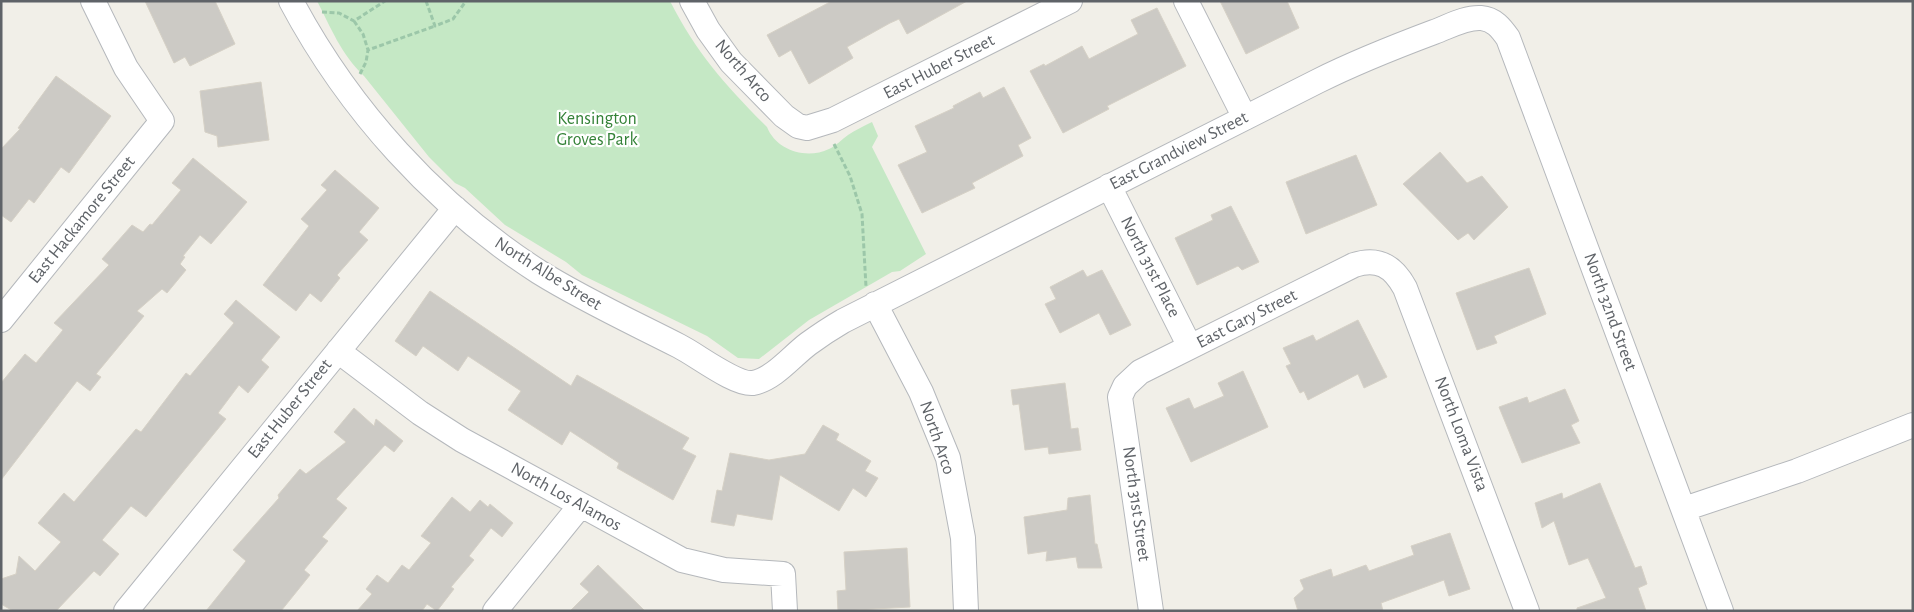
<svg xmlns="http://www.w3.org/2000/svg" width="1914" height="612" viewBox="0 0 1914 612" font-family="'Alegreya Sans',sans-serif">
<rect width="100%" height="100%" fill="#f1efe8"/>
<path fill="#c5e8c5" d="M317,1H670C697,54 726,86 767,127C776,150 806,160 829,149C836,146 842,139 848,135C855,130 864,126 872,122L878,136L872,147L926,254L900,271L892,272L809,320L759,359L738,358L707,336L582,275L566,262L505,225L465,188L455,183L429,157L364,76C341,54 331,28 317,1Z"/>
<path fill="#cccac5" stroke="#d6d1c6" d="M145,1H215L235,44L190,66L185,57L174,63Z
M832,1H967L907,34L899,19L890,23L847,47L853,58L809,84L791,50L779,57L767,35Z
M1220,1H1287L1299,28L1246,54Z
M1157,8L1186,66L1107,106L1109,109L1063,133L1030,71L1044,64L1045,66L1082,46L1089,59L1138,34L1131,20Z
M56,76L111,116L69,173L61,167L34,203L29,199L11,222L1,215V149L20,129L18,128Z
M261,82L269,140L218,147L217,136L205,132L200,91Z
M1004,87L1031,138L1018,145L1023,156L972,183L975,188L922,213L898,165L927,152L915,126L954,108L953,106L980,92L983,98Z
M1440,152L1467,183L1482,176L1508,207L1474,240L1468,233L1458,240L1403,184Z
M1356,155L1377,205L1306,234L1286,182Z
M193,158L247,202L211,244L200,235L183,256L185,257L180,264L186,270L167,293L162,289L137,311L144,316L96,374L101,377L90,391L77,381L1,480V383L25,354L36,363L63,330L54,323L109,265L102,259L132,225L143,232L150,224L152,225L181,190L172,183Z
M335,170L379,208L359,232L368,240L337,275L340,278L321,302L310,293L296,311L263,285L309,226L301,219L327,190L321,185Z
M1231,206L1259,262L1242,270L1238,266L1197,285L1175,238L1213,220L1211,215Z
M1529,268L1546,314L1494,336L1497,343L1477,350L1456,293Z
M1083,270L1087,277L1102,270L1131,325L1110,335L1099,313L1060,333L1045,304L1056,299L1050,287Z
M430,291L571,386L577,375L689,438L682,449L696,456L673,500L617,468L619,463L570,431L562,445L508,410L521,391L468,356L458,371L423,346L416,356L395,341Z
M236,300L280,337L261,360L269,367L248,393L239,385L218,413L226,419L146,517L131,506L102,540L119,554L100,576L94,571L56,611H13L1,604V579L16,574L19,556L35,571L61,542L38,523L64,493L74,502L136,429L141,432L186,373L190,376L234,323L224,314Z
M1358,320L1387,377L1364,388L1358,374L1308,400L1304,391L1300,393L1286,366L1291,364L1283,348L1313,335L1316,341Z
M1243,371L1268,427L1191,462L1166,408L1189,398L1194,409L1224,396L1218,383Z
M1065,383L1071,429L1078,428L1081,450L1049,454L1048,447L1025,450L1019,404L1013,405L1011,390Z
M1565,389L1579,421L1571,425L1580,443L1522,463L1499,407L1527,397L1529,403Z
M354,408L374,426L376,419L403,441L394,452L385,445L336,499L347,508L322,537L328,541L304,570L310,575L281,611H206L246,561L233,550L279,498L278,495L300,469L306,474L346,442L334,432Z
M823,425L839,434L836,440L871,461L865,471L878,478L866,497L853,488L839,511L780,475L772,520L737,514L734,526L711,522L717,490L722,491L730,453L769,460L805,454Z
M1600,483L1635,568L1641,566L1647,584L1638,588L1646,611H1577V608L1606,598L1588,558L1569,565L1554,521L1542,528L1535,503L1562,493L1563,499Z
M1090,495L1095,544H1097L1102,568H1078L1076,557L1046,561L1047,551L1028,554L1024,517L1067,510L1068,498Z
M452,497L470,512L480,500L488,507L490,504L513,523L502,537L491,528L469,556L474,560L451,587L454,589L437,611L427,604L422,611H357L372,594L366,589L377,575L388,583L402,565L409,570L431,543L421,536Z
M1450,533L1470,589L1449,596L1444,580L1381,603L1383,611H1298L1294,598L1304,589L1300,580L1331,569L1333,577L1366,565L1369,571L1414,555L1411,546Z
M907,548L910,607L838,611L837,591L846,590L844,552Z
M598,565L645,611H570L589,592L580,584Z"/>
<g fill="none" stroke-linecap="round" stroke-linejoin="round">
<g stroke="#b5b8bc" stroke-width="26">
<path id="minor" d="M291,1C349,110 435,205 539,272C584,300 632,322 679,346C697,355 735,385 753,383C774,379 792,356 808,344C819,336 831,328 843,321L1318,81C1356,62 1394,47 1434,32C1448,27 1465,17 1481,18C1494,19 1501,28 1508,38L1721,611
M692,1L708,30L731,62L784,116L798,126L807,128L833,120L1070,1
M1186,1L1245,118
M1109,186L1190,347
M875,304L921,392L948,458L963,538L966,611
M1,320L162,121L126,68L93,1
M338,351L420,413L462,440L682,560L724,570L783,574L785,611
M1684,509L1797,471L1913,425
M126,611L455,208
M495,611L580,506
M1151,611L1120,397L1125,386L1140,372L1354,265C1378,257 1393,266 1405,288L1527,611"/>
</g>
<path stroke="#9cc7a9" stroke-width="3" stroke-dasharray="5 2.5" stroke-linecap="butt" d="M426,1L435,26L453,19L466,1
M322,12L339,13L354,21L385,1
M354,21L363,34L368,50
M360,74L366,62L368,50L435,26
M834,144L850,176L862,214L866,287"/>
<use href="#minor" stroke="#fff" stroke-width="24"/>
</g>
<g text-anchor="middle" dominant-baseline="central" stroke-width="4.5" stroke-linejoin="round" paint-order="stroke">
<g font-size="18" fill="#5f6368" stroke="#fff">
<text transform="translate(939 67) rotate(-27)">East Huber Street</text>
<text transform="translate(743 71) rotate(49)">North Arco</text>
<text transform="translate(1179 151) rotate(-27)">East Grandview Street</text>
<text transform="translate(82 220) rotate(-51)">East Hackamore Street</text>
<text transform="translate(1150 267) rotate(63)">North 31st Place</text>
<text transform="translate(548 274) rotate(32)">North Albe Street</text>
<text transform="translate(1610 312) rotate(70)">North 32nd Street</text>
<text transform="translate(1247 319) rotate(-27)">East Gary Street</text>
<text transform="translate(290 409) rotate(-51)">East Huber Street</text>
<text transform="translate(1461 434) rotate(69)">North Loma Vista</text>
<text transform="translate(937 438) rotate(71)">North Arco</text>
<text transform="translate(566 497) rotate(29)">North Los Alamos</text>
<text transform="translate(1136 504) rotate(82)">North 31st Street</text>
</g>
<g font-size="18" fill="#348238" stroke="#fff">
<text x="597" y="119">Kensington<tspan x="597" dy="21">Groves Park</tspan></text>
</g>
</g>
<rect width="1914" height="612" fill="none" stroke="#5f6368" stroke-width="5"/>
</svg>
